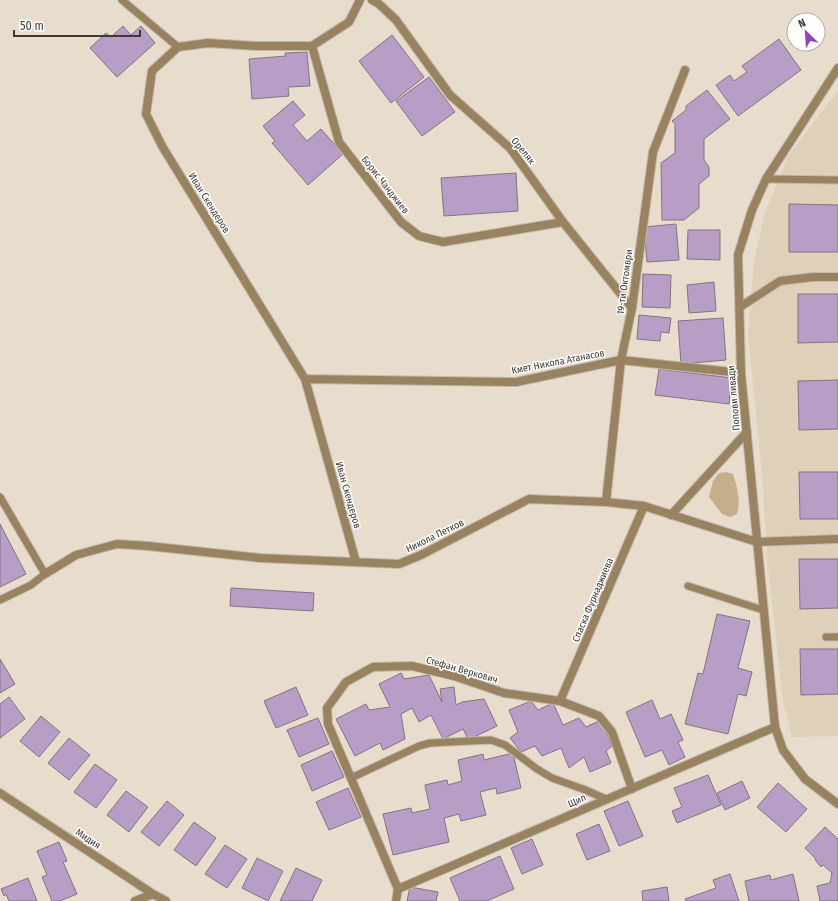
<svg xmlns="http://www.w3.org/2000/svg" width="838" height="901" viewBox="0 0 838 901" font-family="'Fira Sans Condensed',sans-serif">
<rect width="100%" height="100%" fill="#e8ddcd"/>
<path fill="#dfd0b9" d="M838,90V736L792,737L783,701L767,559L763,484L748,335L754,261L765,213L788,156Z"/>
<path fill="#c5ae8b" d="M726,472L733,474C737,486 741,502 737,514L730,517L722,514L709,497L713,481L719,473Z"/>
<path fill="#b89ec6" stroke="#7e7483" d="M123,26L131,35L141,26L155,43L117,77L90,48L106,33L111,37Z
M392,35L424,77L391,103L359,61Z
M779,39L801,70L738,116L716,85L730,75L734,81L747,72L742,66Z
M307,52L310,86L288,87L289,96L252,99L249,59L286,56L285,53Z
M429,77L455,112L422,136L396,101Z
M707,90L730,119L704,139V160L709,167V176L699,184V208L684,220H662L661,163L675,153V124L672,121L686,110V106Z
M293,101L305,115L293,125L307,141L321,129L343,154L308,185L272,143L275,141L263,126Z
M516,173L518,211L444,216L441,178Z
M789,204L838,205V252H789Z
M676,224L679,260L647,262L644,227Z
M688,230H720V260L687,259Z
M643,274L671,275L670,308L642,307Z
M714,282L716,311L689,313L687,285Z
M798,294H838V342L798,343Z
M639,315L671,318L669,333L661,332L660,341L637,339Z
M723,318L726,360L681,364L678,321Z
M659,369L732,378L729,404L655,395Z
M838,380V429L799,430L798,381Z
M799,472H838V519H800Z
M0,524L26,574L0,587Z
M799,559H838V608L800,609Z
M231,588L314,593L313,611L230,606Z
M717,614L750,621L738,668L752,672L746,696L738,694L728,734L685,724L698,673L703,674Z
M800,649H838V694L801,695Z
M0,659L15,684L0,693Z
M401,673L404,679L429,675L442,702L440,689L454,687L456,705L462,702L484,699L497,726L472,738L468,739L463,729L443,739L431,715L419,722L412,708L401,714L405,739L383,750L380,743L355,756L336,719L366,704L369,710L390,707L379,684Z
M296,687L308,715L276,728L264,701Z
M9,697L25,719L0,738V704Z
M652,700L660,719L671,714L683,740L678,742L685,757L669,765L662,750L645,757L626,712Z
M531,701L538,710L553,703L563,725L579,718L586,727L601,720L612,746L606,751L611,763L590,772L584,757L569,768L561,748L542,756L535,746L521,752L510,738L518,732L509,710Z
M41,716L60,732L39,757L20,741Z
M318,718L329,744L299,757L287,730Z
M69,738L90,755L69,780L48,763Z
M332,751L344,777L312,791L301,765Z
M513,753L521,788L497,794L496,788L480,792L486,815L461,821L459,814L444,818L449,842L393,855L383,814L411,808L412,813L430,809L425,785L447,780L448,785L462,781L458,760L483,754L484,760Z
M95,764L117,780L96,808L74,792Z
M708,775L721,805L677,823L672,811L682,807L674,788Z
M742,781L750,798L725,810L717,793Z
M778,783L807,809L786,832L757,807Z
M348,788L361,817L329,830L316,802Z
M126,791L148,807L129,832L107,815Z
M167,801L184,815L159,846L141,832Z
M628,801L643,836L619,846L604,811Z
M194,822L216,838L196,866L174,850Z
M599,824L610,851L587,860L576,834Z
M825,827L838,839V901H820L817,886L830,883L832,873L823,865L821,867L816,861L815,858L805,848Z
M532,839L543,865L522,874L511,848Z
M59,842L67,861L63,862L77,894L60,901H52L42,877L47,875L37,851Z
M225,845L247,859L227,888L205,874Z
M500,856L514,889L487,901H460L450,878Z
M257,858L283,871L268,901L242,888Z
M296,868L322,880L312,901H280Z
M730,874L739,901H686L685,899L716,888L713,880Z
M793,874L799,901H749L745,881L770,875L771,880Z
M28,878L37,901H9L6,894L4,896L1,889Z
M410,887L438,892L436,901H407Z
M667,887L669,901H643L642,891Z"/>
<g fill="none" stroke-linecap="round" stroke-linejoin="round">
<g stroke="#c3b9ab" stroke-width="9">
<path id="service" d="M122,0L178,47
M766,179L838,180
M0,497L45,574L31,585L0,600
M688,586L763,610
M826,637H838
M351,778L419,746L430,743L491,740L505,745L537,769L552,778L583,789L606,799"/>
</g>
<g stroke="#c3b9ab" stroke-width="10">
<path id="minor" d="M372,0L379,4L396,20L450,95L510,148L563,222L632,308
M312,46L339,142L401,222L419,236L443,242L563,222
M740,307L780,281L813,277H838
M305,379L516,382L621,360L741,373
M606,502L621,360L632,308L653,152L685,70
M671,515L747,432
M356,562L305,379L162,146L146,114L152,71L178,47L208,43L257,46H312L349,22L360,0
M45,574L76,555L117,544L148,546L260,558L399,564L421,555L529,499L606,502L644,506L757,542L838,539
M560,701L644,506
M0,793L153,894L166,901
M398,889L328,724L327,708L346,682L373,667L412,666L454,676L504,693L560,701L599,716L612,732L632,789
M135,901L153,894
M396,901L398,889L775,727"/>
</g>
<g stroke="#c3b9ab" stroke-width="10">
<path id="tertiary" d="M838,68L766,179L752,210L738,255L741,373L775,727L783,750L805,779L838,804"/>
</g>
<use href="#service" stroke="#998260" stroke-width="7"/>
<use href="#minor" stroke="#998260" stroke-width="8"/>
<use href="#tertiary" stroke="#998260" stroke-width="8"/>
</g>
<g text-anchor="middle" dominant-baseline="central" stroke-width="3" stroke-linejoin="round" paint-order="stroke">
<g font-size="10" fill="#3f3a34" stroke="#fff">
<text transform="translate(523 151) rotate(51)">Ореляк</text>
<text transform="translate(385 185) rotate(52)">Борис Чанджиев</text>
<text transform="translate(209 203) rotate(58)">Иван Скендеров</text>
<text transform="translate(625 282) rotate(-82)">19-ти Октомври</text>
<text transform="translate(558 362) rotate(-11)">Кмет Никола Атанасов</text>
<text transform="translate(734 398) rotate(-95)">Попови ливади</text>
<text transform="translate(348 495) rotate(74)">Иван Скендеров</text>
<text transform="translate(435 536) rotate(-26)">Никола Петков</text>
<text transform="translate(593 600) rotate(-67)">Спаска Фурнаджиева</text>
<text transform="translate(462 670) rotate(16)">Стефан Веркович</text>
<text transform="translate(577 801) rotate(-23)">Щип</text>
<text transform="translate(88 839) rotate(34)">Мидия</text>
</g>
</g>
<g transform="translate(806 32) rotate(335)"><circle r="19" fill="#ffffff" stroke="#b2b0ae"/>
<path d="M0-3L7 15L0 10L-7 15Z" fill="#9144b5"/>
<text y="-6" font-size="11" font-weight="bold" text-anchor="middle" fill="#3f3a34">N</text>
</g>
<path d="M14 30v6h126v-6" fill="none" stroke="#3f3a34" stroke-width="2"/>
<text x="20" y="30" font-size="12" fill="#3f3a34" stroke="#ffffff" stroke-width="3" paint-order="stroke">50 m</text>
</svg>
